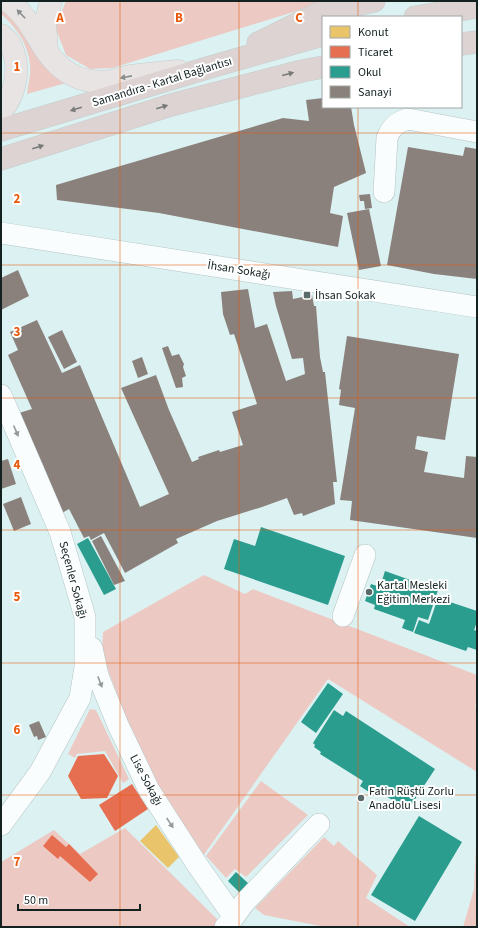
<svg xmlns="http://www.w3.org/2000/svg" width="478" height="928" viewBox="0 0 478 928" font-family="'Source Sans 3',sans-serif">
<rect width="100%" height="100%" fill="#dcf1f2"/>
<path fill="#eccac3" d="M66,1H329L112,68L90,69L66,55L55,27Z
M1,5L66,83L27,94C28,85 31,74 30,65C28,44 17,28 1,14Z
M204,575L245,594L253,589L477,675V697L474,712L477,701V772L328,679L203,856L150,775L121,705L102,654L103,632Z
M90,709L96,710L129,779L123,783L105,751L77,754L75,758L68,754Z
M261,781L308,815L246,877L235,869L226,878L206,856Z
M477,825V927H463L474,889Z
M125,828L221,923L217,927H1V862L54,830L80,854Z
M324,837L334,846L338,841L377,875L366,898L410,927H325L264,915L255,908Z"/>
<path fill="#e9c46a" d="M156,825L179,857L168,868L140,841Z"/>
<path fill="#e76f51" d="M104,754L118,776L107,798L81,799L68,776L78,756Z
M132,784L148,809L115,831L99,805Z
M52,835L66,847L69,844L98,874L90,882L60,856L58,859L43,846Z"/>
<path fill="#2a9d8f" d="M261,527L345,556L328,605L224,569L234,539L255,546Z
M88,538L116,589L104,595L77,544Z
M385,571L438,590L428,620L418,617L413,632L402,628L405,620L374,609L375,605L365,601L371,584L380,587Z
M438,598L477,611V622L474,630L477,631V650L468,647L466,651L414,633L419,620L429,624Z
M328,683L343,694L316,733L301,722Z
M334,710L343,716L346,711L435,769L408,810L378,791L375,796L360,786L363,781L320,754L321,752L314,747L315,745L313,743Z
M419,816L462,842L415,921L371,895Z
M236,872L249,884L240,893L228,881Z"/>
<path fill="#8a817c" d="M323,98V107H351L354,125L366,173L334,187L330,213L343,216L338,247L159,213L57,200L56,185L283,118L309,121L306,100Z
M408,147L463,156L465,147L477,149V279L434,274L387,265Z
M370,194L372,208L365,209L364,201H360L359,195Z
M369,209L381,266L359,270L347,213Z
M18,270L29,296L1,310V278Z
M248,289L255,328L267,324L286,381L305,374L303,358L292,359L276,306L273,292L292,291L293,299L312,295L314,306H316L320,357L323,372H325L337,482H333L335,504L303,516L302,513L294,515L287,498L262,507L217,521L176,539L178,543L125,573L104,533L91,540L89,536L84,538L69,509L62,513L43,465L19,413L32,409L8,355L18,350L10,332L37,320L62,373L80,365L140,507L169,494L121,388L156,375L169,410L192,462L199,459L198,457L219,450L220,452L243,445L232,412L257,404L234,334L230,335L223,314L221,292Z
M62,330L77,362L64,369L48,337Z
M347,336L459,354L445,440L417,436L415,449L428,452L424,472L464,478L466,456L477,457V538L350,520L352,501L340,500L355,408L339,405L341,390L339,389Z
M168,346L172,356L179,354L184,364L183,367L186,376L182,378L183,387L176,388L162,348Z
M142,357L148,374L138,378L132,361Z
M8,459L16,484L1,489V461Z
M21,497L31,524L14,531L3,504Z
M101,536L125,581L114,585L92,541Z
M39,721L46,737L38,740L37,736L34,737L29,725Z"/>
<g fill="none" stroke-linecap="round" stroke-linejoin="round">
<g stroke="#b3c3c4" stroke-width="22">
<path id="minor" d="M384,192L387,138C391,127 397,122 408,119L477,132
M1,233L477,307
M1,395L60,532L85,617V667L80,698L40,772L1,825
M343,616L365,555
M92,648L98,676L118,725L149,790L198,866L234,917L225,927
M234,917L244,903L319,824"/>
</g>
<g stroke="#c3cece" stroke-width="23">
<path id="major" d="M8,1C26,14 35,34 47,52C62,73 83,85 110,81C117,79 124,77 131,76C147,74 163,72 179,71
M1,35C4,38 8,40 10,44C21,64 17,94 1,111
M47,50L45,24L51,1"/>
</g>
<g stroke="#c3cece" stroke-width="23">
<path id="highway" d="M415,17L477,7
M258,43L319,13L374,1
M461,44L477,42
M1,130L207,68L323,35
M1,159L171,105L302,71L323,67"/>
</g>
<use href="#minor" stroke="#fafdfd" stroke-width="21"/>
<use href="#major" stroke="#e8e4e3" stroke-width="22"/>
<use href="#highway" stroke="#dcd3d2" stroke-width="22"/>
</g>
<defs><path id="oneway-solid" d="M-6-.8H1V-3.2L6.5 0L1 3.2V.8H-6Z"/></defs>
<g fill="#888c8c">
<use href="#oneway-solid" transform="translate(21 14) rotate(-134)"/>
<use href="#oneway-solid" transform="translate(126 77) rotate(169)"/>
</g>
<g fill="#787a7a">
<use href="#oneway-solid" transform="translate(288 74) rotate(-15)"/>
<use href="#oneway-solid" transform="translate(162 107) rotate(-18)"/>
<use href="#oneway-solid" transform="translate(76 109) rotate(163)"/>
<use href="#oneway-solid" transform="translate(38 147) rotate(-18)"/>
</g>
<g fill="#929a9a">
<use href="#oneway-solid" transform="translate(16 431) rotate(67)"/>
<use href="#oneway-solid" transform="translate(100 682) rotate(69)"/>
<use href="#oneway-solid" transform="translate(170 823) rotate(57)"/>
</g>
<path fill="none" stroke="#e8590c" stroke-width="1" stroke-opacity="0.55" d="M120,1V927M239,1V927M358,1V17M358,107V927M1,133H477M1,265H477M1,398H477M1,530H477M1,663H477M1,795H477"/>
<g fill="#596a6a" stroke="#fff" stroke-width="1.5">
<rect x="303" y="291" width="8" height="8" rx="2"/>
<circle cx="369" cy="592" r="4"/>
<circle cx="361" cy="798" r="4"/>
</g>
<g text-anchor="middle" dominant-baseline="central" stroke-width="4" stroke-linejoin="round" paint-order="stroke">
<g font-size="12" fill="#132121" stroke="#fff">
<text transform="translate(162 82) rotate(-17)">Samandıra - Kartal Bağlantısı</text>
<text transform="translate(239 270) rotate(9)">İhsan Sokağı</text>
<text transform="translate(73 580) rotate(75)">Seçenler Sokağı</text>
<text transform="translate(146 780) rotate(62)">Lise Sokağı</text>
</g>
<g font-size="12" fill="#132121" stroke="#fff" text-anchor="start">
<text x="315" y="295">İhsan Sokak</text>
<text x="377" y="585">Kartal Mesleki<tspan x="377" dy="14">Eğitim Merkezi</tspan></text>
<text x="369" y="791">Fatin Rüştü Zorlu<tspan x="369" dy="14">Anadolu Lisesi</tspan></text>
</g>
</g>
<g font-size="13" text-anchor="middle" font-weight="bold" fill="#e8590c" stroke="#fff" stroke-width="4" stroke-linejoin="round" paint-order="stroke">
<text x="60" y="22">A</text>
<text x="179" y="22">B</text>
<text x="299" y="22">C</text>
<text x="17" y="71">1</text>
<text x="17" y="203">2</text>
<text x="17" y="336">3</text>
<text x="17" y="469">4</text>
<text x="17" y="601">5</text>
<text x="17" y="734">6</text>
<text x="17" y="866">7</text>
</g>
<rect width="478" height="928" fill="none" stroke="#132121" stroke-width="4"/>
<rect x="322" y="16" width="140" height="92" fill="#ffffff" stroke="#a1a6a6"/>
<rect x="330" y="26" width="20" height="12" fill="#e9c46a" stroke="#a1a6a6"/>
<text x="358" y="36" font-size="12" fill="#132121">Konut</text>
<rect x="330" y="46" width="20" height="12" fill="#e76f51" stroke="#a1a6a6"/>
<text x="358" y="56" font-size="12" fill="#132121">Ticaret</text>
<rect x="330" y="66" width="20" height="12" fill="#2a9d8f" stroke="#a1a6a6"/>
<text x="358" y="76" font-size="12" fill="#132121">Okul</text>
<rect x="330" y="86" width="20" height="12" fill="#8a817c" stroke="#a1a6a6"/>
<text x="358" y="96" font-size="12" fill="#132121">Sanayi</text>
<path d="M18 904v6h122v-6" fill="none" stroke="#132121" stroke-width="2"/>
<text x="24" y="904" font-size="12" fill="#132121" stroke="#ffffff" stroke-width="3" paint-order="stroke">50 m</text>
</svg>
